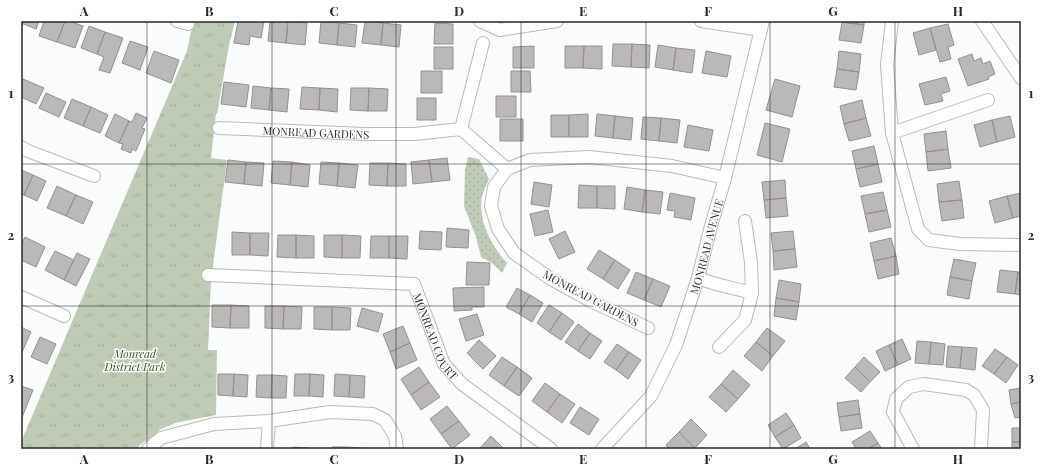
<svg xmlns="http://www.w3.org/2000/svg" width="1042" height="470" viewBox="0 0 1042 470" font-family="'Playfair Display',serif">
<defs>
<pattern id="grass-dots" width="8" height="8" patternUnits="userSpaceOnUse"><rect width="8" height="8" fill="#c0cbb6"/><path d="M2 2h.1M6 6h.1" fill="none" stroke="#a5ae9d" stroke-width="1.8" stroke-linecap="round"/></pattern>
<pattern id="park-tufts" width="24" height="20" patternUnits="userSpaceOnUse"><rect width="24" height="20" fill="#c0cbb6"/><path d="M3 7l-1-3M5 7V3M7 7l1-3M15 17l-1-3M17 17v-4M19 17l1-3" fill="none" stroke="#a5ae9d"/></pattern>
</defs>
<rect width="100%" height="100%" fill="#f9fbfd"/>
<path fill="url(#grass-dots)" d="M468,157L479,159L489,179C487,184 484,190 482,196C477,219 492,247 507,263L502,273L492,263L481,257L476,237L464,206L465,170Z"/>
<path fill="url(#park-tufts)" d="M193,21H235L229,45L217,114H216L211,158L227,160L211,281L208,350H217L216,415L175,423L159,430V434C151,437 142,442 136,449H21V442L187,51Z"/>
<path fill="#bbb9b7" stroke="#93908f" d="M21,21H39L36,29L21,23Z
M44,21H65L57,42L39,36Z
M65,21H69L83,26L75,48L57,42Z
M238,21H264L261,38L250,36L249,45L234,43Z
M270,21H288L286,43L268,41Z
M288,21L307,23L305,45L286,43Z
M321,21L339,23L337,45L319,43Z
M365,21L383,23L381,45L362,43Z
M842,21H864V25L842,22Z
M842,22L864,25L861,43L839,40Z
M339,23L357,25L355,47L337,45Z
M383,23L401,25L399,47L381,45Z
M435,23L453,24V44H434Z
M948,24L954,45L948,47L951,59L940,62L930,28Z
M89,26L105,32L97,54L81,48Z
M930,28L936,50L919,55L913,33Z
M105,32L123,38L110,73L99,70L104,57L97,54Z
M130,41L148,47L140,70L122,63Z
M613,44H632L631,67L612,66Z
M632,44L650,45L649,68L631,67Z
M658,45L676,48L673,70L655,67Z
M534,46V68H513V47Z
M565,46H584L583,68H565Z
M584,46H602V69L583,68Z
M434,47H453V69H434Z
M676,48L695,50L692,73L673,70Z
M154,51L179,60L171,83L146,73Z
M706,51L731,56L727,77L702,73Z
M839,51L861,54L859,72L837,69Z
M972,54L974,61L981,58L983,64L990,61L995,74L988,77L989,79L968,86L958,59Z
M837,69L859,72L856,90L834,87Z
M421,71H442V93H421Z
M511,71H530L531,92H511Z
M946,77L950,91L941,94L943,101L925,105L919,84Z
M23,79L44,88L36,104L21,97V84Z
M775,79L800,86L792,117L766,110Z
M224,82L249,85L246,107L221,104Z
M253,86L271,88L269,110L251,108Z
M302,87L320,88L319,110L300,109Z
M271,88L289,89L287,112L269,110Z
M320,88L338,89L337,112L319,110Z
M351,88H369L368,111L350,110Z
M369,88L388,89L387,111H368Z
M46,93L66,102L59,117L39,108Z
M496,96H516V117H496Z
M417,98H436V120H417Z
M72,99L91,107L83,126L64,118Z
M862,100L866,118L844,124L840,106Z
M91,107L108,115L100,133L83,126Z
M136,113L147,118L142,128L145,129L136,151L132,149L131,153L121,149L123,144L119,143L129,121L132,122Z
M115,114L129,121L119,143L105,136Z
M588,114V137H569V115Z
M597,114L615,116L613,138L595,136Z
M551,115H569V137H551Z
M615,116L633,118L631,140L613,138Z
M1010,116L1015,137L997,142L992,120Z
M643,117L661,118L659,141L641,139Z
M661,118L680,120L677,143L659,141Z
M866,118L871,136L849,141L844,124Z
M500,119H523V141H500Z
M992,120L997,142L980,147L974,125Z
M765,123L790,129L782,162L757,155Z
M688,125L713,130L709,151L684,147Z
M946,131L948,149L926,152L924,134Z
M874,146L878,164L856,169L852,151Z
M948,149L951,168L928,171L926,152Z
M447,158L450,180L432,182L429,160Z
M228,160L246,162L244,184L225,182Z
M429,160L432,182L413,184L411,162Z
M273,161L292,162L290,185L271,183Z
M246,162L264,163L262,186L244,184Z
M292,162L310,165L308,187L290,185Z
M321,162L339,163L337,186L319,184Z
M339,163L358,165L355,188L337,186Z
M370,163H388L387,186L369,185Z
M388,163L406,164V186H387Z
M878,164L882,182L860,187L856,169Z
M21,170L33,175L24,195L21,194Z
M33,175L46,181L37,201L24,195Z
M785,180L786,198L764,200L762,182Z
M959,181L962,200L939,202L937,184Z
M534,182L552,185L549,207L531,204Z
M579,185L597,186V208H578Z
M57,186L76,195L66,216L47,208Z
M597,186H615V209L597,208Z
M627,187L645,190L642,212L624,209Z
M645,190L663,192L660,214L642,212Z
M883,192L887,210L865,214L861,196Z
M670,193L695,198L691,220L674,217L675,211L667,210Z
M1021,193V216L1013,218L1007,196Z
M76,195L93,202L83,224L66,216Z
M1007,196L1013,218L995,223L989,201Z
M786,198L788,216L766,218L764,200Z
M962,200L964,218L942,221L939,202Z
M548,210L553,232L535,236L530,214Z
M887,210L891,227L869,232L865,214Z
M447,228L469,230L468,248L446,247Z
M420,231L442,232L441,250L419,249Z
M565,231L575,252L559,259L549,239Z
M793,231L795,249L773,251L771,233Z
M232,232L250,233V255H232Z
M250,233H269L268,256L250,255Z
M278,235H296V258L277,257Z
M296,235L314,236V258H296Z
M324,235H342V258L324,257Z
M342,235L361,236L360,258H342Z
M371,236H389V258H370Z
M389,236H408L407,259L389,258Z
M25,237L45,247L36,267L21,260V245Z
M891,238L896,256L874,261L870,243Z
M795,249L797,267L774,270L773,251Z
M599,250L615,260L603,279L587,269Z
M55,251L74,260L64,280L45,270Z
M77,253L90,259L76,286L64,280Z
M896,256L899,274L878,279L874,261Z
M954,259L976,263L972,281L950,277Z
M615,260L630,270L618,289L603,279Z
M467,262L490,263L489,285H466Z
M1000,270L1018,272L1015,294L997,292Z
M636,272L653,279L644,300L627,293Z
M1018,272H1021V295L1015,294Z
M950,277L972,281L969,299L947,295Z
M653,279L670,286L661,307L644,300Z
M779,280L801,284L799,302L776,298Z
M484,287V307H472V310L454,311L453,288Z
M517,288L530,295L519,314L506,307Z
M530,295L543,303L532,322L519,314Z
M776,298L799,302L796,320L774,316Z
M212,305H231L230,328L212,327Z
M231,305L249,306V328H230Z
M549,305L562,313L549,332L537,323Z
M265,306H284L283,329L265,328Z
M284,306L302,307L301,329H283Z
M314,307H332V330L314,329Z
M332,307L351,308L350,330H332Z
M362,308L383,314L378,332L357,326Z
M562,313L574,322L561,340L549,332Z
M477,314L484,335L466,341L459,319Z
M578,324L590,333L578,351L565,342Z
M403,326L410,343L390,352L383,334Z
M21,327L31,332L22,352H21Z
M767,328L785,341L773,356L756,342Z
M590,333L602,341L590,359L578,351Z
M40,337L56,344L47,364L31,357Z
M902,339L911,359L898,365L889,345Z
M479,340L496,356L483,369L467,353Z
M917,341L931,342L929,364L915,363Z
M756,342L773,356L762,371L744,356Z
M931,342L945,344L943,365L929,364Z
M410,343L417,360L396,369L390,352Z
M617,344L629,352L616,370L604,362Z
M889,345L898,365L885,371L876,351Z
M948,346L962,347L960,368L946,367Z
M962,347L977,348L975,370L960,368Z
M995,349L1007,357L994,374L982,366Z
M629,352L641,360L628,379L616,370Z
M502,357L517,367L504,386L489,375Z
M864,357L880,372L870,382L855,367Z
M1007,357L1018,365L1006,383L994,374Z
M419,367L429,382L411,395L401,379Z
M517,367L532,378L519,396L504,386Z
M855,367L870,382L861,392L845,378Z
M733,370L750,385L738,399L721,384Z
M218,374H234L233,396L218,395Z
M234,374L248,375L247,397L233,396Z
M295,374H310L309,396H294Z
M310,374L324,375L323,397L309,396Z
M335,374L350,375L349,397L334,396Z
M257,375H272L271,398L256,397Z
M272,375L287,376L286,398H271Z
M350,375L365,376L364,398L349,397Z
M429,382L440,397L421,410L411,395Z
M545,383L560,394L547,412L532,401Z
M721,384L738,399L726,412L709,397Z
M21,386L33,390L21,420Z
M1021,388V402L1011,404L1009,390Z
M560,394L575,404L562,423L547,412Z
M858,400L860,414L839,417L837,403Z
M1021,402V417L1015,418L1011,404Z
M447,406L459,421L441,434L430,419Z
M580,407L599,419L589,435L570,423Z
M786,413L794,425L775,437L768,425Z
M860,414L862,428L841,431L839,417Z
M691,419L707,435L695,448L679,432Z
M459,421L470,435L452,449L441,434Z
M794,425L801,438L783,449L775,437Z
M1012,428H1021V442H1012Z
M870,431L878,443L867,449H856L852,442Z
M679,432L695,448L694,449H669L666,445Z
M491,436L504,449H479Z
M806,442L810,449H795Z
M1012,442H1021V449H1012Z
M878,443L882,449H867Z
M293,447L308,448V449H293Z
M332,447H347V449H332Z
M347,447L362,448V449H347Z"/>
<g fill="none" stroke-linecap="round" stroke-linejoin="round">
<g stroke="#b9babc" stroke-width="14">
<g id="minor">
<path d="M177,21L188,24"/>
<path d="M480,21L500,30L557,21"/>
<path d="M701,21L761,30"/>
<path d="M892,21L887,65L892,133L918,229L929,240L960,244L1021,245"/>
<path d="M982,21L1021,78"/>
<path id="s1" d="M219,128L365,134H414L461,129L507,169"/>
<path d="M461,129L483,43"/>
<path d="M892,133L988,100"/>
<path d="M21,147L28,151L94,176"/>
<path id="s2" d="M208,275L414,284L444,364L462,384L551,449"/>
<path d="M698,278C715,285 734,288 752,293L751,262L745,221"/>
<path d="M21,297L64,316"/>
<path d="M648,328L591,301L551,279L514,253L498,229L491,206L494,187L507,169L530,160L589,157L672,166L725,178"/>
<path d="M719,347L745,320L752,293"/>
<path d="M148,449L161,438L214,424L269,421L330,412L373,414L385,420L395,436L397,449"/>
<path d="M267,449L269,421"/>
<path id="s3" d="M602,449L651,396L676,345L698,278L711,226L725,178L763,21"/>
<path d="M913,449L893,412L896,399L909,387L924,384L966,390L974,395L983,410L981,449"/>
</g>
</g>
<use href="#minor" stroke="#fff" stroke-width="12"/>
</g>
<path fill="none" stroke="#29292a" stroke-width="1" stroke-opacity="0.55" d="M147,21V449M272,21V449M396,21V449M521,21V449M646,21V449M770,21V449M895,21V449M21,164H1021M21,306H1021"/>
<g text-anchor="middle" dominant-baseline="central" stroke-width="3" stroke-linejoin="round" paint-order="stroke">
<g font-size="11" fill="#29292a" stroke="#fff">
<text stroke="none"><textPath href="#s1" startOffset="97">MONREAD GARDENS</textPath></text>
<text stroke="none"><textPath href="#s3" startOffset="232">MONREAD AVENUE</textPath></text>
<text transform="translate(591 298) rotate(28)">MONREAD GARDENS</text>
<text stroke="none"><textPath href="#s2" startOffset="263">MONREAD COURT</textPath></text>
</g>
<g font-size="11" font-style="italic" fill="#384c1f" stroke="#fff">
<text x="135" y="353">Monread<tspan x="135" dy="13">District Park</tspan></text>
</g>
</g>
<rect width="1042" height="470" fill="none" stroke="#ffffff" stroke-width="44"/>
<rect x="22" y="22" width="998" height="426" fill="none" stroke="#29292a" stroke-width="1.5"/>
<g font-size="13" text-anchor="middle" font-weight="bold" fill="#29292a">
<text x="84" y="16">A</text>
<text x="209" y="16">B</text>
<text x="334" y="16">C</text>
<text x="459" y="16">D</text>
<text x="583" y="16">E</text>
<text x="708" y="16">F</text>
<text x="833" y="16">G</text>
<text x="958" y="16">H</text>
<text x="11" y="98">1</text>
<text x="1031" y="98">1</text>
<text x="11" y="240">2</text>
<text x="1031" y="240">2</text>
<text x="11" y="382">3</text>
<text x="1031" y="382">3</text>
<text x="84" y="464">A</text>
<text x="209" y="464">B</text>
<text x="334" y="464">C</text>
<text x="459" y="464">D</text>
<text x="583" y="464">E</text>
<text x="708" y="464">F</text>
<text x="833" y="464">G</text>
<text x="958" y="464">H</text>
</g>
</svg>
